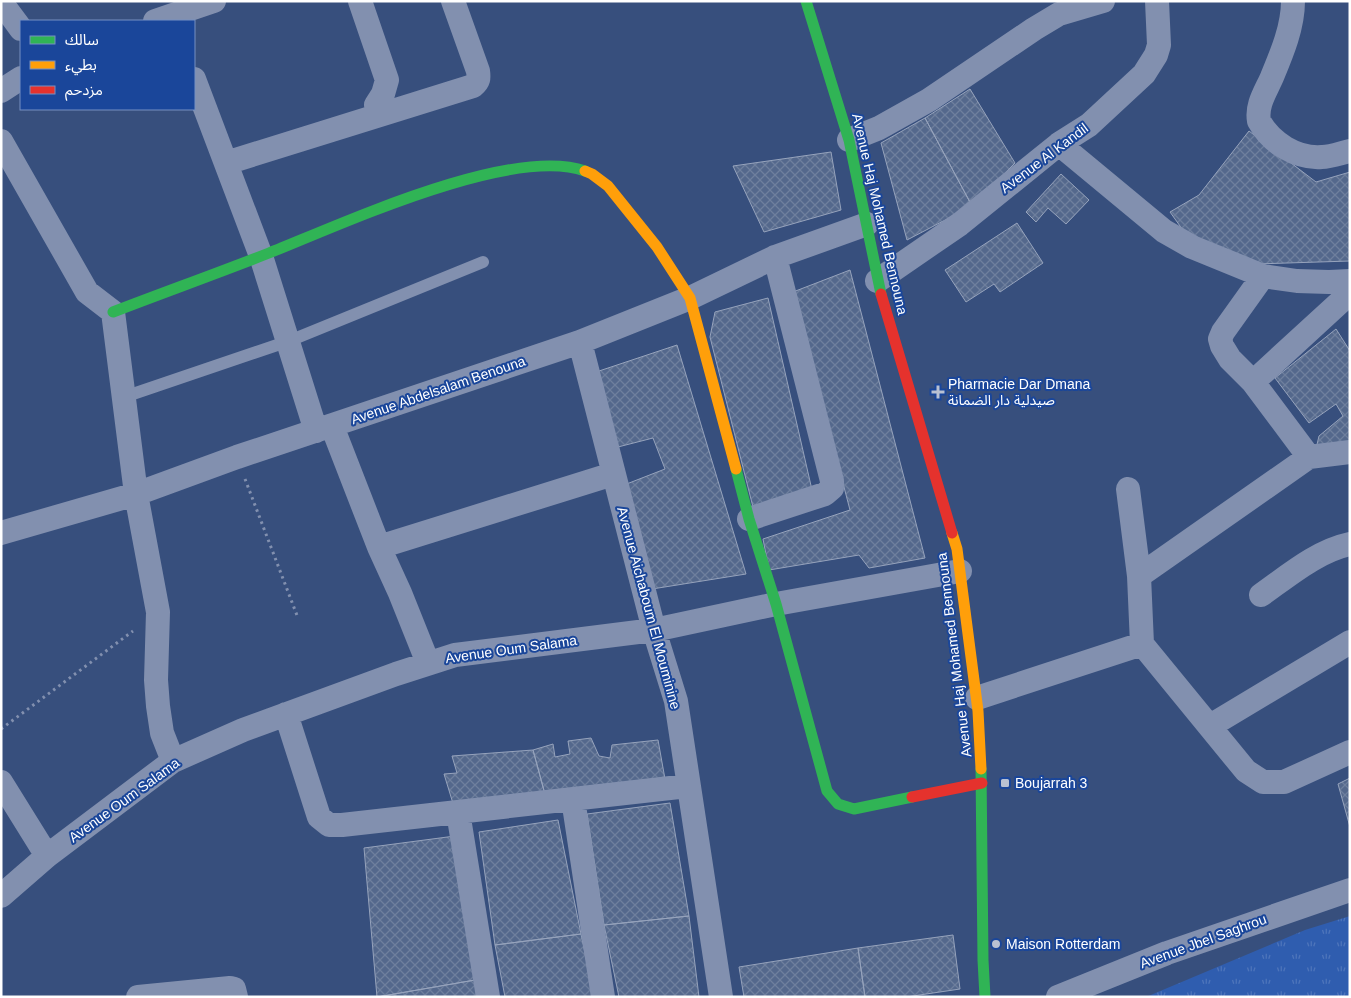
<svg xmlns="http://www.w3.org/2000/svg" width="1351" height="998" viewBox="0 0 1351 998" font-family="Helvetica,'Noto Sans Arabic',sans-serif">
<defs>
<pattern id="park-tufts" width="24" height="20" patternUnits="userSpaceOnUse" patternTransform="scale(1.25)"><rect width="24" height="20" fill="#2f5daf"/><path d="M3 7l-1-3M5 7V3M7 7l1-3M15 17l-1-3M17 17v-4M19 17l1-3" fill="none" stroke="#4e75bb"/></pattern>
<pattern id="building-cross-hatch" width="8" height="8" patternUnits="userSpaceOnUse" patternTransform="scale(1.25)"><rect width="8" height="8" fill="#54688c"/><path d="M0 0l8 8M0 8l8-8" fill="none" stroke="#6e7f9d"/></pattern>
</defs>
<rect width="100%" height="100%" fill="#374f7d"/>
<path fill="url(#park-tufts)" d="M1350,916V997H1146L1305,930Z"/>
<path fill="url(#building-cross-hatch)" stroke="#96a3bc" d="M970,89L1015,163L972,206L925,118Z
M925,118L972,206L907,240L881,143Z
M1249,131L1316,182L1350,172V261L1256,264L1185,233L1170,212L1199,195Z
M831,152L841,210L764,232L733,166Z
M1061,174L1089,200L1066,224L1048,208L1036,222L1026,212Z
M1017,223L1043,263L1000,292L994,284L966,302L945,270Z
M850,270L925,558L869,568L859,555L769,570L763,539L850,510L793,292Z
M768,298L812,490L753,507L710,337L715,312Z
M1336,329L1350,351V449L1315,453L1319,436L1343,416L1336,404L1309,423L1275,378Z
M677,345L746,574L652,589L624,485L665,469L653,438L614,448L596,372Z
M591,738L599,756L610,758L612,745L658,740L665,779L546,798L533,750L553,744L555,757L570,754L568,741Z
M533,750L546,798L455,810L444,774L457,773L452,756Z
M1350,778V827L1338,784Z
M670,803L689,916L604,925L587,814Z
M558,820L581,934L495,945L479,832Z
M455,836L475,980L377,997L364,848Z
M689,916L699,997H619L604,925Z
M581,934L594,997H505L495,945Z
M953,935L960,989L906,997H865L858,948Z
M858,948L865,997H744L739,967Z
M475,980L477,997H377Z"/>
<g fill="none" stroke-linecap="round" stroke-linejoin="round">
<path stroke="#8290af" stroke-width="3" stroke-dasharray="2.5 4" stroke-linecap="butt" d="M245,479L298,618
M1,729L133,631"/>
<path stroke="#8290af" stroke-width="12" d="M124,397L289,341L483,262"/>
<path stroke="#8290af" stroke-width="24" d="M360,1L387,80L383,94L376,105L378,115
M1293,1C1293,27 1282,53 1272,77C1266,91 1256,105 1259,121C1271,143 1297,159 1322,157C1331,157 1341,153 1350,151
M1,2L21,29
M155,21L214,1
M194,79L261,256L316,431
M1,91L21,78
M849,140L879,128L929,100L1034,29L1059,14L1103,1
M1,141L87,292L113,312L136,494L158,612L156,680L158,706L162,733L173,761
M1059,144L1164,231L1192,247L1263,276L1297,281L1329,282L1350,281
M226,163L473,86C479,81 479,78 478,71L453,1
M1263,276L1223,332L1220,339L1222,346L1230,359L1253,382L1309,457
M877,281L960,224L1059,144L1089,125L1144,74L1156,55L1159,45L1157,1
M580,342L654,630L676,701L721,997
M1253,382L1350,293
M332,426L379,547L400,593L428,663
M1128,489L1139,576L1142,644L1246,771L1263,782H1284L1350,752
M749,519L825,494L832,488V481L775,257
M1,533L136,494L237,457L580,342L690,298L775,257L867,224
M379,547L613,474
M1139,576L1309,457L1350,452
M1261,595C1288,576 1317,551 1350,544
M977,698L1142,644
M286,714L319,817L329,825H342L688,786
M1210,726L1350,642
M1,782L47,856
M573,799L603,997
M458,812L488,997
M1,896L47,856L173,761L243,730L396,674L455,655L654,630L776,604L960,571
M138,997L230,988L234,989L236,997
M1058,997L1167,953L1350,890"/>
<path stroke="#30b455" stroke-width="11" d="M806,1L849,140L881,294
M113,312C165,292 218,273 269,253C342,224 512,145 585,171
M736,469L749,519L776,604L827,791L838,804L854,809L912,797
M981,769L983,960L985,997"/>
<path stroke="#ff9f0a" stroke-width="11" d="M585,171L592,174L608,186L657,247L690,298L736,469
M952,533L957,549L978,711L981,769"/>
<path stroke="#e5322d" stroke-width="11" d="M881,294L952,533
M912,797L982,783"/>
</g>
<g fill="#b9c1d2" stroke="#1a469a" stroke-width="2">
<path d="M935.5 384.5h5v5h5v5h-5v5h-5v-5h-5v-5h5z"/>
<rect x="1000" y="778" width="10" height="10" rx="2.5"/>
<circle cx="996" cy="944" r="5"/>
</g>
<g text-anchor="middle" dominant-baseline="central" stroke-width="4" stroke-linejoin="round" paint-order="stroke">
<g font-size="14" fill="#fff" stroke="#1a469a">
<text transform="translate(1044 158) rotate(-37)">Avenue Al Kandil</text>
<text transform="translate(880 214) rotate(77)">Avenue Haj Mohamed Bennouna</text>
<text transform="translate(438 390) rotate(-19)">Avenue Abdelsalam Benouna</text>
<text transform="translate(649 608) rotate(75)">Avenue Aichaboum El Mouminine</text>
<text transform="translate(511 649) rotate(-8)">Avenue Oum Salama</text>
<text transform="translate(954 655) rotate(-97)">Avenue Haj Mohamed Bennouna</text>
<text transform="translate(124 800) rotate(-36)">Avenue Oum Salama</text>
<text transform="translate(1203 941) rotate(-20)">Avenue Jbel Saghrou</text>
</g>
<g font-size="14" fill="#fff" stroke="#1a469a" text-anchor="start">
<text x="948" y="384">Pharmacie Dar Dmana<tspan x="948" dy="16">صيدلية دار الضمانة</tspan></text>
<text x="1015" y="783">Boujarrah 3</text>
<text x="1006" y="944">Maison Rotterdam</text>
</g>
</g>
<rect width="1351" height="998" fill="none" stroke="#ffffff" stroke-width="5"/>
<rect x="20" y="20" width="175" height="90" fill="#1a469a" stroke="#7690c2"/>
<rect x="30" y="36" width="25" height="8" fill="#30b455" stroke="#7690c2"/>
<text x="65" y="45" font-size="15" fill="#ffffff">سالك</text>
<rect x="30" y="61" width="25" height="8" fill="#ff9f0a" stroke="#7690c2"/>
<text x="65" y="70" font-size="15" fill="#ffffff">بطيء</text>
<rect x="30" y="86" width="25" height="8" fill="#e5322d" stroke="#7690c2"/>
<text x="65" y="95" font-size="15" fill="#ffffff">مزدحم</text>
</svg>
